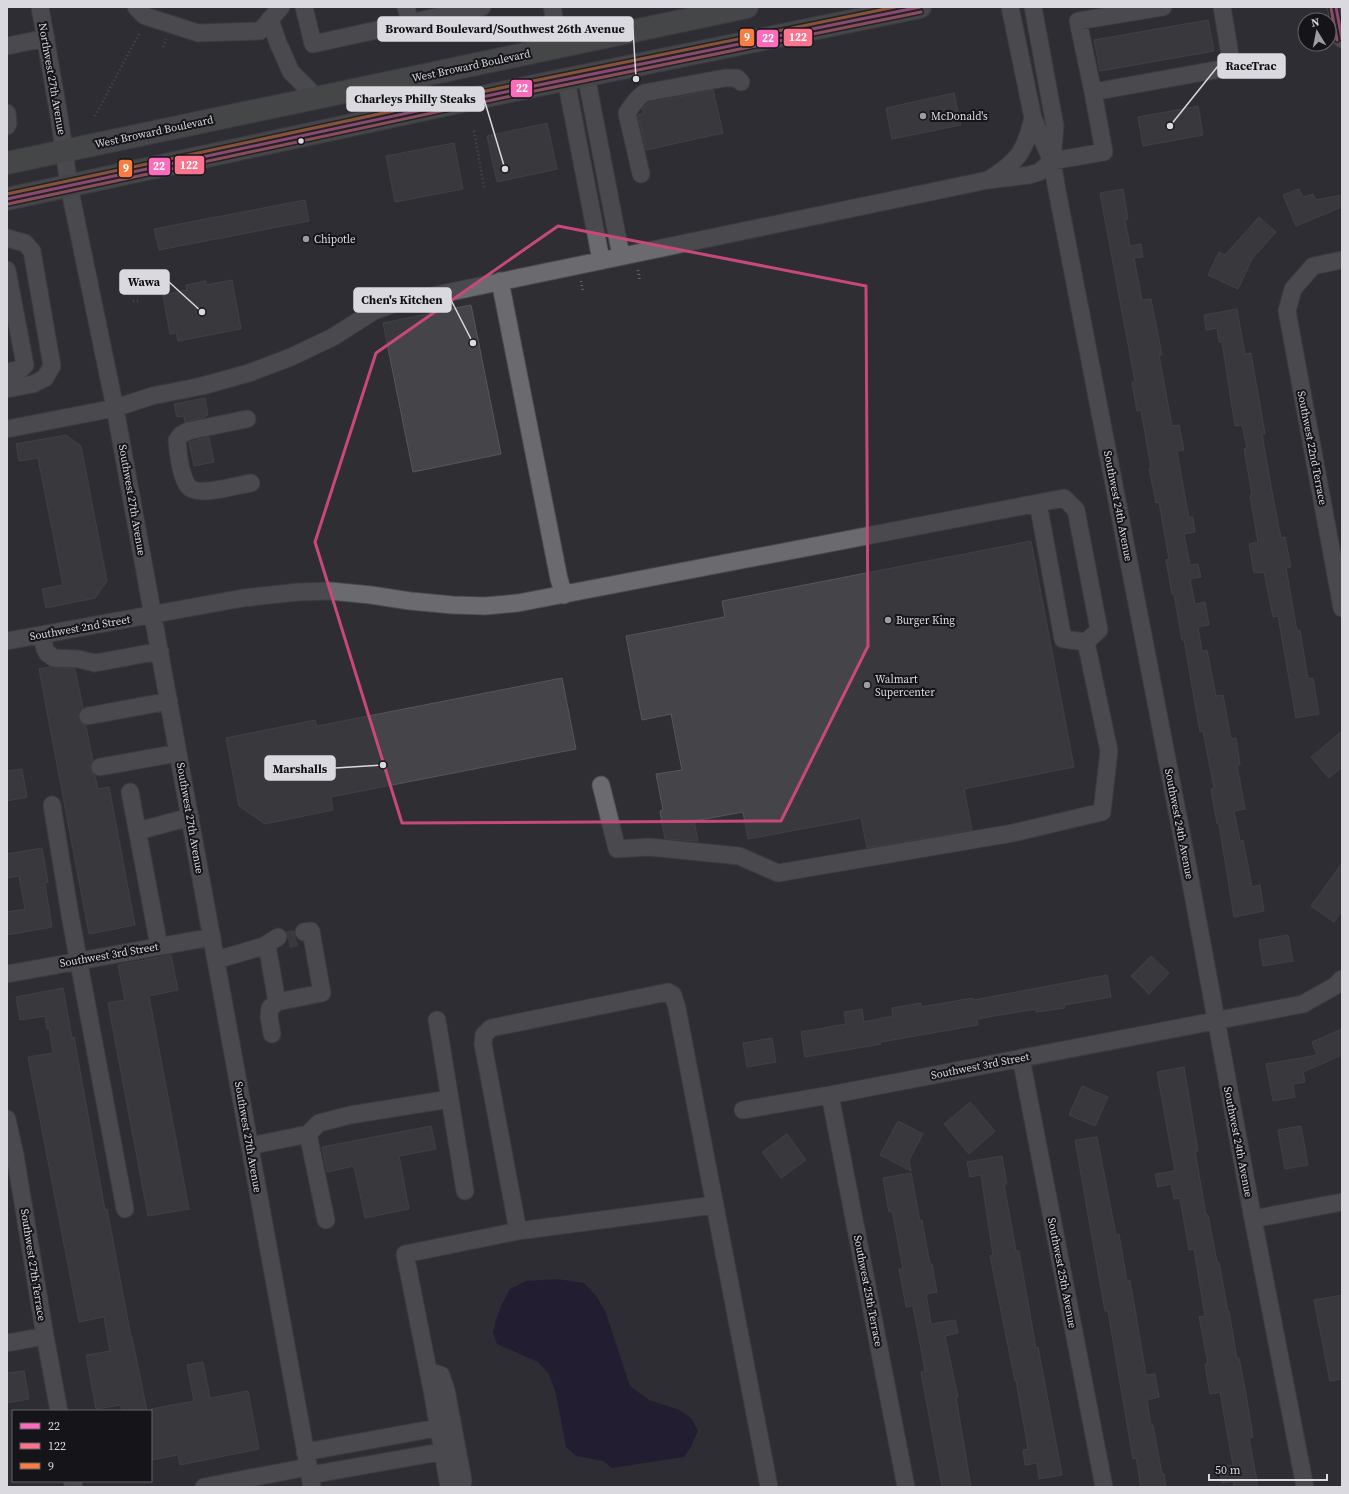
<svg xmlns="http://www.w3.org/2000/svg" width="1349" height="1494" viewBox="0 0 1349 1494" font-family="'Source Serif 4',serif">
<rect width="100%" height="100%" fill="#2e2e33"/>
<path fill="#150b2f" d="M557,1279L584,1283L597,1297L606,1313L630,1386L649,1400L680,1410L692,1419L698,1431L691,1447L684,1457L612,1468L603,1461L576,1456L566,1447L556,1394L549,1374L538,1362L497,1344L493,1333L496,1320L502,1304L510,1289L526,1281Z"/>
<path fill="#454549" stroke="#57565b" d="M1208,20L1214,51L1100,71L1094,40Z
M713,90L723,133L646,150L638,115L643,113L642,109L648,103Z
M954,93L961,125L892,139L886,108Z
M1198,106L1203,135L1143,146L1138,117Z
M547,123L557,169L497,182L487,136Z
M454,143L463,189L395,202L386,156Z
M1123,189L1128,219L1125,220L1130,246L1141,244L1143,257L1134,258L1142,300L1151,299L1162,355H1159L1172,426L1179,425L1184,450L1177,451L1187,508L1189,517H1193L1195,532L1184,534L1190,565L1198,564L1201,577L1190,579L1195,604L1205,602L1209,625L1198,627L1202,651L1207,650L1216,696L1223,695L1231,739L1236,738L1240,765H1237L1245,809L1234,811L1240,841L1243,840L1252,887L1260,885L1264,911L1234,917L1219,824H1217L1211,789L1214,788L1203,731L1200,732L1184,640H1182L1174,594H1172L1166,560L1169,559L1159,502L1156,503L1149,468H1151L1141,410L1137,411L1132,382H1135L1100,193Z
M1299,189L1303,197L1313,194L1316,200L1342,195V207L1296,226L1283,195Z
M305,200L309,221L159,250L154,229Z
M1259,217L1276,232L1252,259L1238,289L1208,275L1219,252L1225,255Z
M232,280L241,329L178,341L176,333L170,334L163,295L187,290L186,285L206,281V285Z
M471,305L501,454L413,472L383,323Z
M1237,309L1245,354L1251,353L1265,434H1262L1272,492L1281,538L1285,537L1291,567L1286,568L1297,631L1300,630L1308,679L1313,678L1319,714L1296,718L1278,616L1273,617L1264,572L1254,573L1249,544L1258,542L1250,496L1252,495L1244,449L1247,448L1242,425L1235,426L1222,342H1219L1217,328L1206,330L1204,315Z
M205,398L208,415L205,416V417L185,422L184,416L177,417L174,404Z
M66,435L81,446L107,581L95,598L46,608L42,589L63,585L38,458L19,461L16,444Z
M209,437L214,462L194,466L189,442Z
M1031,541L1074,767L964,789L972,830L867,848L861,818L748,839L743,812L694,821L698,841L665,839L660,811L663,810L656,774L682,770L671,714L642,720L626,636L725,617L722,601Z
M51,667L75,669L83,708L79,712L78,718L81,723L86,726L93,761L91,764L90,769L95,776L98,789L109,787L135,925L89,934L39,669Z
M562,678L576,749L331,797L333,810L265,824L239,806L226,738L315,720L317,726Z
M1342,731V767L1329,778L1311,757Z
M22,769L27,797L7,801V771Z
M42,848L48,882L45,883L52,927L7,935V912L25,909L19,876L7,878V854Z
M1342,863V911L1334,922L1311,906Z
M1288,935L1293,961L1263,966L1259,940Z
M171,955L178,990L149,996L189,1209L148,1216L108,1003L125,1000L118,965Z
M1151,956L1169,973L1149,994L1131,976Z
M1107,975L1111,997L1064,1005L1065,1008L1036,1012V1009L977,1019L978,1025L881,1042V1044L805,1057L801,1032L846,1024L844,1012L862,1009L864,1022L893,1016L892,1008L921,1003V1007L973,998L974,1000Z
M63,988L72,1038L74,1037L82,1082L105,1210L107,1209L131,1337H132L147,1411H122L121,1405L96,1409L86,1355L110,1351L104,1317L79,1322L28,1057L53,1053L49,1028L47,1029L45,1016L20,1020L16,997Z
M1342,1029V1055L1303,1072L1305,1082L1293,1084L1295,1097L1273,1101L1266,1064L1317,1055L1312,1042Z
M772,1038L776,1062L747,1067L743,1043Z
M1184,1067L1198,1151H1195L1206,1215H1208L1217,1262H1219L1228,1312L1229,1311L1237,1359L1239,1358L1246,1394L1253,1437L1249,1438L1258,1487H1234L1233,1481L1222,1483L1219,1467L1233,1465L1220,1392L1210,1394L1205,1364H1208L1199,1317L1205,1316L1194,1249L1189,1250L1180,1198L1174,1199L1171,1184L1158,1187L1155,1174L1175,1171L1157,1072Z
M1082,1086L1108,1097L1095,1126L1069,1115Z
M970,1102L995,1131L969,1154L944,1124Z
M898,1121L923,1134L909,1160L911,1171L880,1155Z
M431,1126L436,1149L399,1156L409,1209L365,1218L354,1166L327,1172L322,1147Z
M1301,1126L1308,1165L1285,1169L1278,1130Z
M787,1134L806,1160L781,1178L762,1152Z
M1097,1137L1116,1235L1119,1234L1127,1281L1130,1280L1146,1375L1155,1374L1159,1397L1147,1400L1151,1425H1153L1162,1474H1164L1166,1487H1141L1136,1458L1133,1459L1108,1311H1105L1075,1140Z
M1002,1156L1007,1184H1004L1016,1251H1019L1036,1348L1038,1347L1062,1475L1039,1479L1037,1463L1025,1465L1023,1450L1028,1449L1016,1380L1015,1381L990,1256L993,1255L981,1175L970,1177L967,1162Z
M911,1173L920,1221L922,1220L930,1264H932L937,1292L926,1294L931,1324L955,1320L958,1333L945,1336L958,1397H956L971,1487H942L921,1372L925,1371L913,1306L906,1307L899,1269H903L892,1211L889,1212L883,1178Z
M1342,1295V1379L1330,1381L1314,1300Z
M203,1362L210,1398L248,1391L259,1449L180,1465L178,1455L151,1460V1409L194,1401L187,1365Z
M24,1371L29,1399L7,1403V1373Z"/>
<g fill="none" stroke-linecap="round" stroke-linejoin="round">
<path stroke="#48484d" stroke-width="17" stroke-dasharray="17 8" stroke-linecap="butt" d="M288,940L296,938"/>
<g stroke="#4a494e" stroke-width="19">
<path id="minor" d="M40,7L60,122L69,186L115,408L312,1487
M136,7L145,16L198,33L260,31L281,7
M304,7L313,44L482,7
M406,7L410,23
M552,7L560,47
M1010,7L1033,118L1051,159
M1033,7L1055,126L1052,161L1056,185L1189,873L1253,1219L1305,1487
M1336,7L1342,39
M270,19L278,43L291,72L317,98
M7,46L46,38
M586,75L621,256
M566,80L601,260
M1093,92L1232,67L1222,7
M7,126L8,123L7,113
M641,174L627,113C632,105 636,99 644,93L725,78H737L741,82
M991,178C1020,160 1025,150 1033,118
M7,238L25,243L32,251L52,366L45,378L33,384L7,389
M1342,260L1313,266L1293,289L1287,311L1342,608
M7,270L25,365L21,369L7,372
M500,281L559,579L564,595
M247,419L188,431L181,435L177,440C178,452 181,477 188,486C197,498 237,485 251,483
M7,429L115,408L152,396L202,386L249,373L291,357L333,337L374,311L393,304L988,180L1029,175L1039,172L1052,161L1104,152L1093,92L1078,21L1163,7
M1038,503L1063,639L1086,642
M42,635L45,649L47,653L54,658L78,659L95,663L160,651
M7,641L243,598L298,592L330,591L371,595L410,601L453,605L485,606L518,603L1064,498L1076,510L1099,630L1086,642L1109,751L1102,812L1013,833L778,873L739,856L649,847L617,849L601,785
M88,716L169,701
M100,767L178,753
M130,792L159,946
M52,805L70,915L125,1209
M138,831L190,817
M267,945L277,1002L322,993L311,931L304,932
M216,960L264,946L278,937
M7,974L212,937
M272,1034L269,1017L270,1008L277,1002
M1021,1058L1104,1487
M830,1095L906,1487
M450,1099L465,1191
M743,1110L830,1095L1303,1004L1335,986L1342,979
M7,1119L15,1155L45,1336L59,1411
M308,1134L319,1123L350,1115L450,1099L437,1020
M250,1146L308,1134L326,1220
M714,1205L518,1231L483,1044L484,1035L491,1028L668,992L673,995L677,1008L769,1487
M1253,1219L1342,1202
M7,1343L45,1336
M428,1371L441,1375L446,1390L463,1480L462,1487
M305,1452L453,1425
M310,1475L457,1449
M72,1481L74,1487
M204,1487L308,1467
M449,1487L432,1390L405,1254L518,1231"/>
</g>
<g stroke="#4a494e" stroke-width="24">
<path id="major" d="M7,163L747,7
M7,199L529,87L920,7"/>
</g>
<path stroke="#6a6a6e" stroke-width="2.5" stroke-dasharray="1 3" stroke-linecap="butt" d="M163,47L166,39
M95,116L139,34
M474,131L484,188
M638,270L640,281
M581,281L583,292
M133,301H139"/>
<use href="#minor" stroke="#6b6b6f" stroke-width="17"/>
<use href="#major" stroke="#616460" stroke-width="22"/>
<g stroke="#151519" stroke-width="6">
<path id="bus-1" d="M1336,7L1342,39
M7,199L529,87L920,7"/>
</g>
<g stroke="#151519" stroke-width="6">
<path id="bus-2" d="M1331,8L1337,40
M8,204L530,92L921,12"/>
</g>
<g stroke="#151519" stroke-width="6">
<path id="bus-3" d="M7,194L528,82L895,7"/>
</g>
<use href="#bus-1" stroke="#fb6dba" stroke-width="3"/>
<use href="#bus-2" stroke="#fc738d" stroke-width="3"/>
<use href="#bus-3" stroke="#f77d43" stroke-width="3"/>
</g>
<path d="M0 0H1349V1494H0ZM558,226L866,286L868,646L781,821L402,823L315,542L376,353Z" fill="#2e2e33" fill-opacity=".55" fill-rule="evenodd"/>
<path fill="none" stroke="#c8487c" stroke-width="3" stroke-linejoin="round" d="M558,226L866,286L868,646L781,821L402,823L315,542L376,353Z"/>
<g fill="#9e9da3" stroke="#151519" stroke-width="1.5">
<circle cx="923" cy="116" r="4"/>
<circle cx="306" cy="239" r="4"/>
<circle cx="888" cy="620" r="4"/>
<circle cx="867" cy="685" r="4"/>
</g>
<circle fill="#dad9e0" stroke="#151519" stroke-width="1.5" cx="301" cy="141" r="3.5"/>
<g text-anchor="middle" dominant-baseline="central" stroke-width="4" stroke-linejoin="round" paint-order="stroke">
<g font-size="11" fill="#dad9e0" stroke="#151519">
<text transform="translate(471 66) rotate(-12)">West Broward Boulevard</text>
<text transform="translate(52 79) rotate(80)">Northwest 27th Avenue</text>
<text transform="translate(154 132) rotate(-12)">West Broward Boulevard</text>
<text transform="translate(1312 448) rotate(79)">Southwest 22nd Terrace</text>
<text transform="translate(132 500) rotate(80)">Southwest 27th Avenue</text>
<text transform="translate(1118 506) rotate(79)">Southwest 24th Avenue</text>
<text transform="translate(80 628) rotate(-10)">Southwest 2nd Street</text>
<text transform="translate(190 818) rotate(80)">Southwest 27th Avenue</text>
<text transform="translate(1179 824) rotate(79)">Southwest 24th Avenue</text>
<text transform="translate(109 955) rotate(-10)">Southwest 3rd Street</text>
<text transform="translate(980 1066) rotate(-11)">Southwest 3rd Street</text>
<text transform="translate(248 1137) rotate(80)">Southwest 27th Avenue</text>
<text transform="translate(1238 1142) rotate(79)">Southwest 24th Avenue</text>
<text transform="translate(33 1265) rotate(81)">Southwest 27th Terrace</text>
<text transform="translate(1062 1273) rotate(79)">Southwest 25th Avenue</text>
<text transform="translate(868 1291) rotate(79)">Southwest 25th Terrace</text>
</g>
<g font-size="11" fill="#dad9e0" stroke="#151519" text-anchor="start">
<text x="931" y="116">McDonald's</text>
<text x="314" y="239">Chipotle</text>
<text x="896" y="620">Burger King</text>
<text x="875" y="679">Walmart<tspan x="875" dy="13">Supercenter</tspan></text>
</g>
</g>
<path fill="none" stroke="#dad9e0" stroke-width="1.5" d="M636 79L633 29M1170 126L1218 66M505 169L484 99M202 312L169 282M473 343L451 300M383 765L335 768"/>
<g fill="#dad9e0" stroke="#151519" stroke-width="1.5">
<circle cx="636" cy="79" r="4"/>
<circle cx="1170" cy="126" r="4"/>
<circle cx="505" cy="169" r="4"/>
<circle cx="202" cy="312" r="4"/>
<circle cx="473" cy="343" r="4"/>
<circle cx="383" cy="765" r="4"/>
</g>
<g fill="#dad9e0" stroke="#dad9e0" stroke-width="1.5">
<rect x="378" y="17" width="255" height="24" rx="4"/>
<rect x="1218" y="54" width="67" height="24" rx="4"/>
<rect x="347" y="87" width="137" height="24" rx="4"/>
<rect x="120" y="270" width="49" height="24" rx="4"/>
<rect x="354" y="288" width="97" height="24" rx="4"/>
<rect x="265" y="756" width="70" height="24" rx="4"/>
</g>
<g font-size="12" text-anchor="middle" font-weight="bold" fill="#111">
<text x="505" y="33">Broward Boulevard/Southwest 26th Avenue</text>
<text x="1251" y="70">RaceTrac</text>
<text x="415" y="103">Charleys Philly Steaks</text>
<text x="144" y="286">Wawa</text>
<text x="402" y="304">Chen's Kitchen</text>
<text x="300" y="773">Marshalls</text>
</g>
<g stroke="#151519" stroke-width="1.5">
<rect x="783" y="28" width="30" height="19" rx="4" fill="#fc738d"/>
<rect x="739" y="28" width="16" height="19" rx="4" fill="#f77d43"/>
<rect x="756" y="29" width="23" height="19" rx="4" fill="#fb6dba"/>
<rect x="510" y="79" width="23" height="19" rx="4" fill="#fb6dba"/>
<rect x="174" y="155" width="31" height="20" rx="4" fill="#fc738d"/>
<rect x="148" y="157" width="23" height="19" rx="4" fill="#fb6dba"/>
<rect x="118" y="159" width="15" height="19" rx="4" fill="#f77d43"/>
</g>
<g font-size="11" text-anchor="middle" font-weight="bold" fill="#fff">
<text x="798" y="41">122</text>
<text x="747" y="41">9</text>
<text x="768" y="42">22</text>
<text x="522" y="92">22</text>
<text x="189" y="169">122</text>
<text x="159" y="170">22</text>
<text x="126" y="172">9</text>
</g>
<rect width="1349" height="1494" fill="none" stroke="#dad9e0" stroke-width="16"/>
<rect x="12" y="1410" width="140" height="72" fill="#151519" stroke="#646369"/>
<rect x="20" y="1423" width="20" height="6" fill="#fb6dba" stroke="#646369"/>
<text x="48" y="1430" font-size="12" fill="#dad9e0">22</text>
<rect x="20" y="1443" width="20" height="6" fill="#fc738d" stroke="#646369"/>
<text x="48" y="1450" font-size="12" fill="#dad9e0">122</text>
<rect x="20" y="1463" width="20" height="6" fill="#f77d43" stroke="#646369"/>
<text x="48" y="1470" font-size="12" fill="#dad9e0">9</text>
<g transform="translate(1317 32) rotate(350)"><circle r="19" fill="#151519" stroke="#646369"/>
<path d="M0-3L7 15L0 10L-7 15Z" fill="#9e9da3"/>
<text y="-6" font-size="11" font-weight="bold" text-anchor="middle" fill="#dad9e0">N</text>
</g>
<path d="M1209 1474v6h118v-6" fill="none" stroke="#dad9e0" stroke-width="2"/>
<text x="1215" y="1474" font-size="12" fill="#dad9e0" stroke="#151519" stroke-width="3" paint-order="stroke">50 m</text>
</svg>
